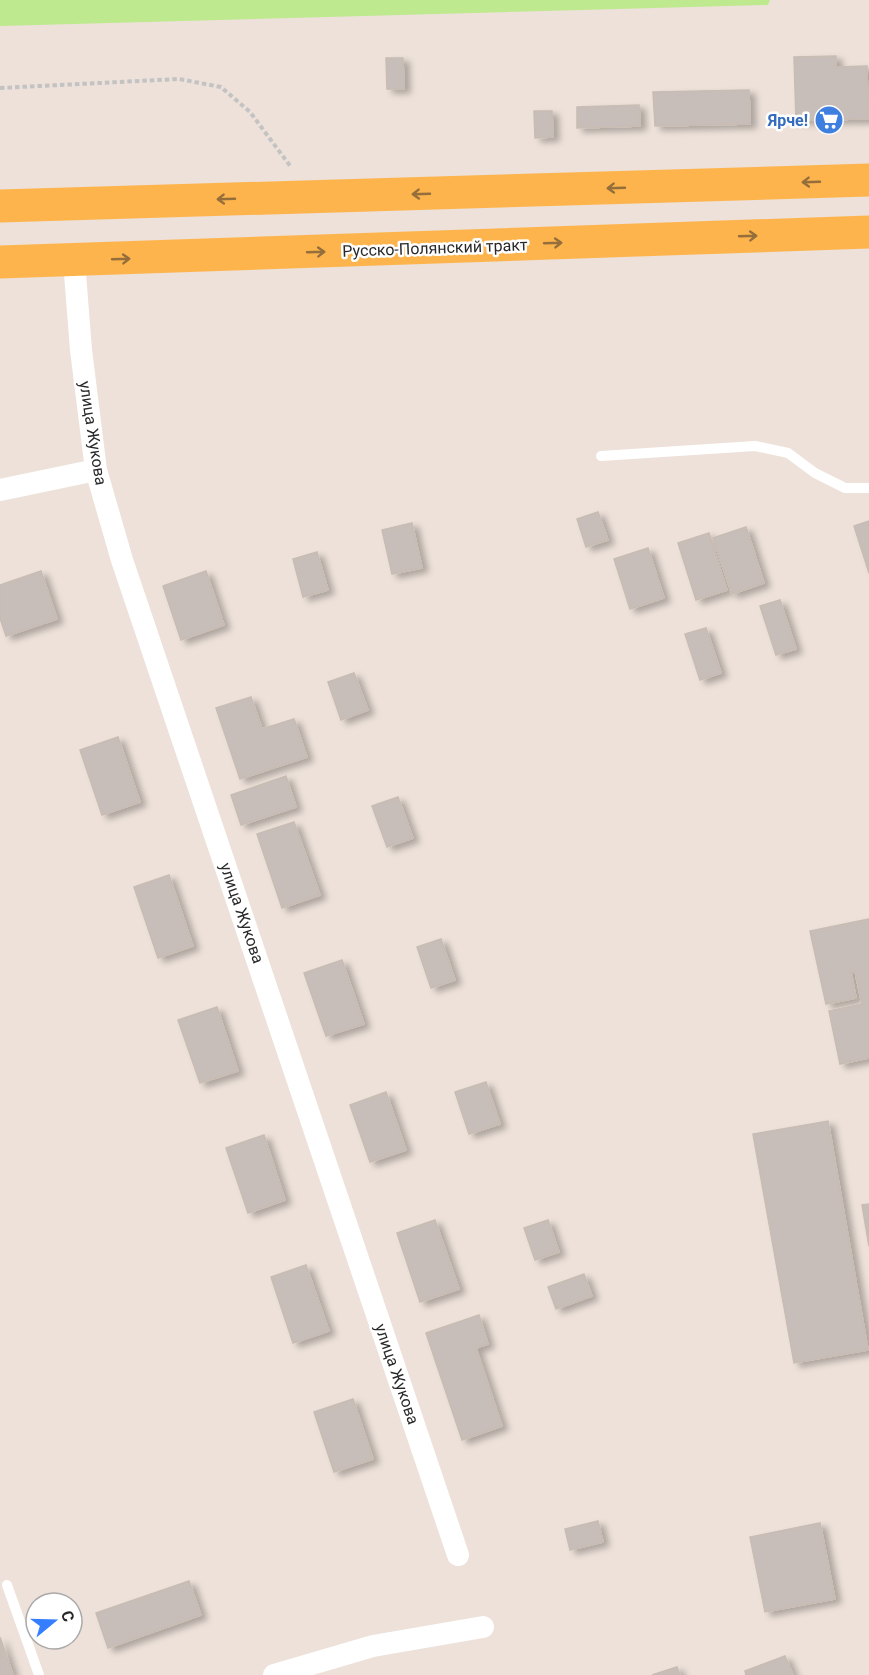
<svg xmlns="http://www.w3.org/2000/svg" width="869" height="1675" viewBox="0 0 869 1675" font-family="Roboto,sans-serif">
<defs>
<filter id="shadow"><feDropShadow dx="6" dy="4" stdDeviation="3" flood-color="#0004"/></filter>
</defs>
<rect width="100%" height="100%" fill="#ede1d9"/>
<path fill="#bee98f" d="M0,0H770L768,5L0,26Z"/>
<path fill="#c8beb9" stroke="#c8bcb3" stroke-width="1.5" filter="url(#shadow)" d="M836,56V67L867,66L868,119L796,120L794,57Z
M386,58H403L404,89H387Z
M749,90L750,124L655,126L653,92Z
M639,105L640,126L577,128V107Z
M534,111H552L553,137L535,138Z
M598,512L608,540L586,547L577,519Z
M869,521V573L854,526Z
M412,523L422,568L392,574L382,530Z
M746,527L764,583L732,594L713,538Z
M709,533L727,590L696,600L678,543Z
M648,548L664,598L630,609L614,559Z
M317,552L328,590L303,597L293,559Z
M41,571L57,619L6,636L0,618V585Z
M206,571L224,625L181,640L163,586Z
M780,600L796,649L776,655L760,606Z
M706,628L721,673L700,680L685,634Z
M354,673L368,710L341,720L328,682Z
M251,697L262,729L294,719L307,757L240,779L216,708Z
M118,737L140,802L102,815L80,750Z
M286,776L296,807L241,825L231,795Z
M398,797L413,838L387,847L372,806Z
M294,822L320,895L282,908L257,834Z
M169,875L193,946L158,958L134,887Z
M869,919V1058L840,1064L829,1011L862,1004L855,971L851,972L856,998L826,1004L810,931Z
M441,939L455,980L431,988L417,947Z
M342,960L364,1024L326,1036L304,973Z
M217,1007L238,1071L200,1083L178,1020Z
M486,1082L500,1124L469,1134L455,1092Z
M386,1092L406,1150L370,1162L350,1105Z
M828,1121L868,1350L794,1363L753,1134Z
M264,1135L285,1200L248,1213L226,1148Z
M869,1204V1246L862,1205Z
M435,1220L459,1289L420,1302L397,1233Z
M548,1220L559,1252L535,1260L524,1228Z
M306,1265L329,1331L293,1343L271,1277Z
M584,1274L592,1296L556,1309L548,1287Z
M479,1315L488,1344L476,1348L502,1426L462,1440L426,1333Z
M353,1399L373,1459L334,1472L314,1412Z
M598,1521L603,1542L570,1550L565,1529Z
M820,1523L835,1599L765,1612L750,1537Z
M189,1581L201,1615L108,1648L96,1613Z
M0,1637L13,1675H0Z
M785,1656L793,1675H746L745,1671Z
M677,1667L680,1675H652Z"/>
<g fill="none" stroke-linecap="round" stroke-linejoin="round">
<path stroke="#c3c3c3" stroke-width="4" stroke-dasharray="4.5 3" stroke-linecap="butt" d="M0,88L179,79L221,87L250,112L291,167"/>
<path stroke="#fff" stroke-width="10" d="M601,456L755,446L788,453L815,473L845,488H869
M7,1585L39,1675"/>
<path stroke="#fff" stroke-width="22" d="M74,261L81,350L96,470L122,560L458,1555
M0,490L96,470
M274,1675L373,1646L483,1627"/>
<path stroke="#feb44d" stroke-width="33" d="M0,206L869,180
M0,262L869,232"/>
</g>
<defs><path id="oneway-shaft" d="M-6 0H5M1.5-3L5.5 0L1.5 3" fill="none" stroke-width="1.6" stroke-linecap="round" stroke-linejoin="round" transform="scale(1.5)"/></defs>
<g stroke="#946e3b">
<use href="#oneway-shaft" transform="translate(811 182) rotate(178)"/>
<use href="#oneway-shaft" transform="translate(616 188) rotate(178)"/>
<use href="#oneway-shaft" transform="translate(421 194) rotate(178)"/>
<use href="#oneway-shaft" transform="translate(226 199) rotate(178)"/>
<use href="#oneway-shaft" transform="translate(748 236) rotate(-2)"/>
<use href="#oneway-shaft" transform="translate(553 243) rotate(-2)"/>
<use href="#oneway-shaft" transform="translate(316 252) rotate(-2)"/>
<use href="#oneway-shaft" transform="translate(121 259) rotate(-2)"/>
</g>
<defs>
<g id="supermarket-disc" transform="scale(1.5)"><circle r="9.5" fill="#3f7fe0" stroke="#fff"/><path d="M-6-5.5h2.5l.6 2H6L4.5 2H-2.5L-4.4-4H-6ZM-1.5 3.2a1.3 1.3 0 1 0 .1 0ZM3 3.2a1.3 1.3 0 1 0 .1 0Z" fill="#fff"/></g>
</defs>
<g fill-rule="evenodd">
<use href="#supermarket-disc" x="829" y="120"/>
</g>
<g text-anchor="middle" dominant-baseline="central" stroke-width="5" stroke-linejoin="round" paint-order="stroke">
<g font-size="16" font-weight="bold" fill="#366cbe" stroke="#fff" text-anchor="end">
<text x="808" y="120">Ярче!</text>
</g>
<g font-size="16" fill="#292929" stroke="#fff">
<text transform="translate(435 248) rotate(-2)">Русско-Полянский тракт</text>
<text transform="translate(93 433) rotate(81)">улица Жукова</text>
<text transform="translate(242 913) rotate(71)">улица Жукова</text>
<text transform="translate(397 1374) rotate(71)">улица Жукова</text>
</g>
</g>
<g transform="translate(54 1621) rotate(71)"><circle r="28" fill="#ffffff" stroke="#a9a9a9" stroke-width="1.5"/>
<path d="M0-4.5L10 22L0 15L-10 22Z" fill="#347fff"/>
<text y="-9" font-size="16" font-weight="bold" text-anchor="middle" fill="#292929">С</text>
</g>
</svg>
